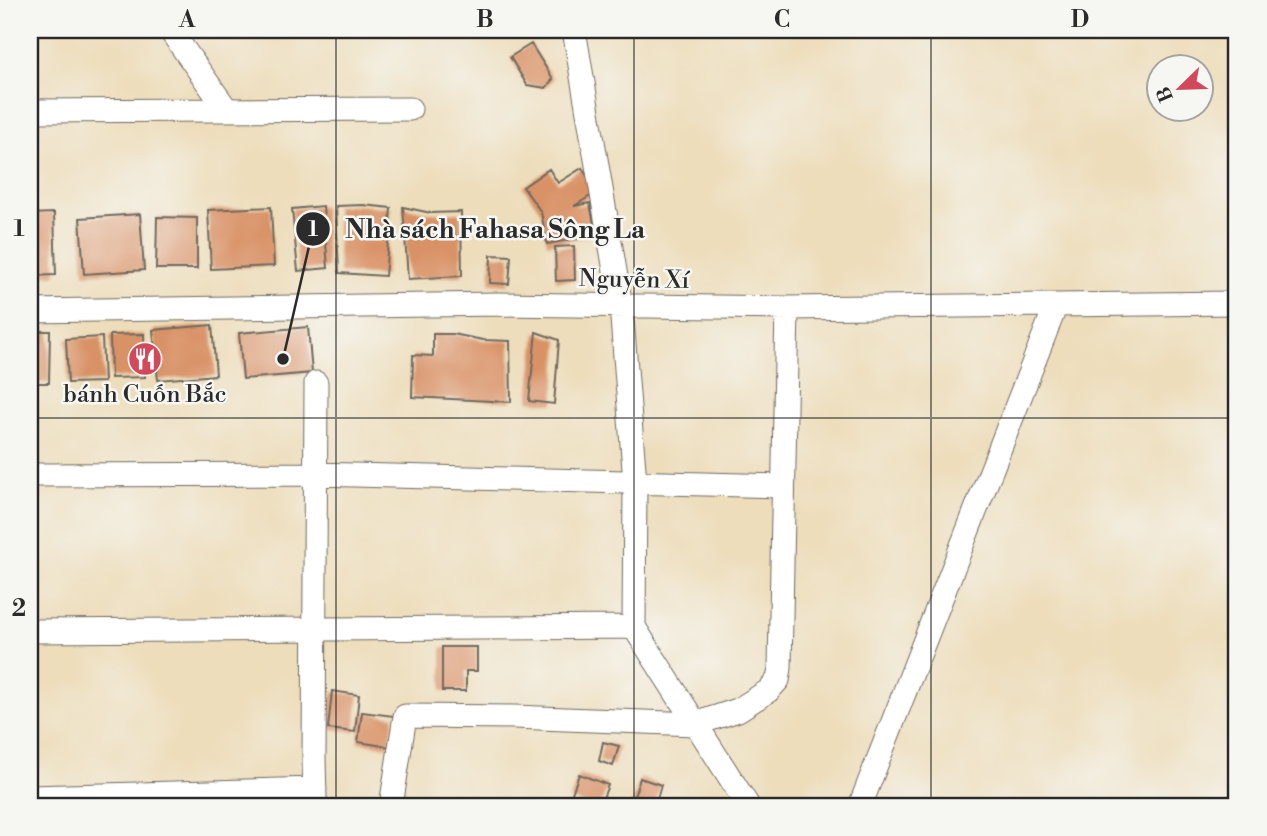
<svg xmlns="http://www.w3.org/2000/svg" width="1267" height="836" viewBox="0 0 1267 836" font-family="'Libre Bodoni',serif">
<rect width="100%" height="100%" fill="#f6f6f2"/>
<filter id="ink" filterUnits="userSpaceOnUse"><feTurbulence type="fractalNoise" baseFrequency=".0143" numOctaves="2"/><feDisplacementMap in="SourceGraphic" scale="14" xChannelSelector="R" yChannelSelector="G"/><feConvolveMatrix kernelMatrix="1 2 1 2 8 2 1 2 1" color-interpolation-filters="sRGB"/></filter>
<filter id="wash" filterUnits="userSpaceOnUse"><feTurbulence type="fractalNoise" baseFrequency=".00686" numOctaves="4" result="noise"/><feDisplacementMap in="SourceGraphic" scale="28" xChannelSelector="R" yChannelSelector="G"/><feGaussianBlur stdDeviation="1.57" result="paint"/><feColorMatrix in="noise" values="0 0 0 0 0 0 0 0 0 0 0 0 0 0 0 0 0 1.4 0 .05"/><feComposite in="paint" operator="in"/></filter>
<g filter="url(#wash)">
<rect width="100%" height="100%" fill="#edddbb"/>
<g id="blocks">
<path fill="#d99266" d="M531,44L553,79L546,88L527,85L510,57Z
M582,168L597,192L574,206L590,203L596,235L547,244L541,212L523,187L549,169L558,183Z
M363,205L391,208L385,276L339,273L336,206Z
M323,206L328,268L298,271L292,209Z
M271,207L274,266L211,269L208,210Z
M403,207L431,213L461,212L462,276L408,279Z
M54,213L56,275L30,276V214Z
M140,214L144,270L84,274L80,218Z
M157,217L197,218V269H156Z
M574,246L575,280L556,281L555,247Z
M491,255L511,256L509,284L490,283Z
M212,325L216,375L158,380L153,330Z
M308,327L312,373L243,379L239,333Z
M30,331H50L49,383H30Z
M536,332L559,340L554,404L529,401Z
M144,334L145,377L111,378L110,335Z
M433,334H453L483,340L510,341L511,402L412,397L413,355L433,356Z
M102,337L104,382L68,383L66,339Z
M442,647H477V671H466V691H442Z
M332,691L359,695L355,732L328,729Z
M362,712L394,716L390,747L358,742Z
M603,742L619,746L613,766L599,761Z
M579,774L608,785L600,806H588L570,799Z
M640,778L661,785L655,806H631Z"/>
</g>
</g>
<g filter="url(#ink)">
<use href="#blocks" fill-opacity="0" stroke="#6f695d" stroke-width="2"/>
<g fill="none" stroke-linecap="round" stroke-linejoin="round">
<g stroke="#6f695d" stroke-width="25">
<path id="minor" d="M170,30L227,110
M574,30L621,306L635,482L634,627L748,806
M30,111L410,109
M30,311L499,304L787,308L1237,303
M316,383L314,759L315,800L318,806
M30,475L315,474L783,486
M30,631L634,627
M30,797L315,789
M391,806L405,716L514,717L695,724L738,710L768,691L778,680L780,668L787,308
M860,806L1056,305"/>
</g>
<use href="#minor" stroke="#fff" stroke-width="23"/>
</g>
</g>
<path fill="none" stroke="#2b2b2b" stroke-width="2" stroke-opacity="0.55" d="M336,30V806M634,30V806M931,30V806M30,418H1237"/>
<defs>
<g id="restaurant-disc" transform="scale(1.75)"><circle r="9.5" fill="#d1495b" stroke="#f6f6f2"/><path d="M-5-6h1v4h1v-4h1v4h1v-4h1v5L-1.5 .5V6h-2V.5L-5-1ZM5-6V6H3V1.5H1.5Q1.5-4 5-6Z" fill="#fff"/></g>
</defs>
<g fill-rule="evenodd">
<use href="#restaurant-disc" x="145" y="359"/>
</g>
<g text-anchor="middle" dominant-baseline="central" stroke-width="5" stroke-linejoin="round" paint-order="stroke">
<g font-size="24" fill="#2b2b2b" stroke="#f6f6f2">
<text transform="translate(634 280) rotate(1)">Nguyễn Xí</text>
</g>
<g font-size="24" fill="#2b2b2b" stroke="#f6f6f2">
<text x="145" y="395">bánh Cuốn Bắc</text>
</g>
</g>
<path fill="none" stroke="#2b2b2b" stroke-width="2.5" d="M283 359L313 229"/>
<g fill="#2b2b2b" stroke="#f6f6f2" stroke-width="2.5">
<circle cx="283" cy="359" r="7"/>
<circle cx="313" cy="229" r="18"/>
</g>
<g font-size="21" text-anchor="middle" font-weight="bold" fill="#fff">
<text x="313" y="236">1</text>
</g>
<g font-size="26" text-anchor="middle" font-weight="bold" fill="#2b2b2b" stroke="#f6f6f2" stroke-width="5" stroke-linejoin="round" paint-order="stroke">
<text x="495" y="238">Nhà sách Fahasa Sông La</text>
</g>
<rect width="1267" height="836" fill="none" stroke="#f6f6f2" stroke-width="77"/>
<g transform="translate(1180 88) rotate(247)"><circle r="33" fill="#f6f6f2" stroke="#a5a5a2" stroke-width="2"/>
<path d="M0-5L12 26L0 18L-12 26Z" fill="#d1495b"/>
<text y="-10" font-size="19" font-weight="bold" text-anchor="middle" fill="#2b2b2b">B</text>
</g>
<rect x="38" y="38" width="1190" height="760" fill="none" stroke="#2b2b2b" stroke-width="2.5"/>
<g font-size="23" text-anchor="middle" font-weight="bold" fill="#2b2b2b">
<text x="187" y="27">A</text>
<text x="485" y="27">B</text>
<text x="782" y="27">C</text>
<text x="1080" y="27">D</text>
<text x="19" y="236">1</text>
<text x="19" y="616">2</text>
</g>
</svg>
